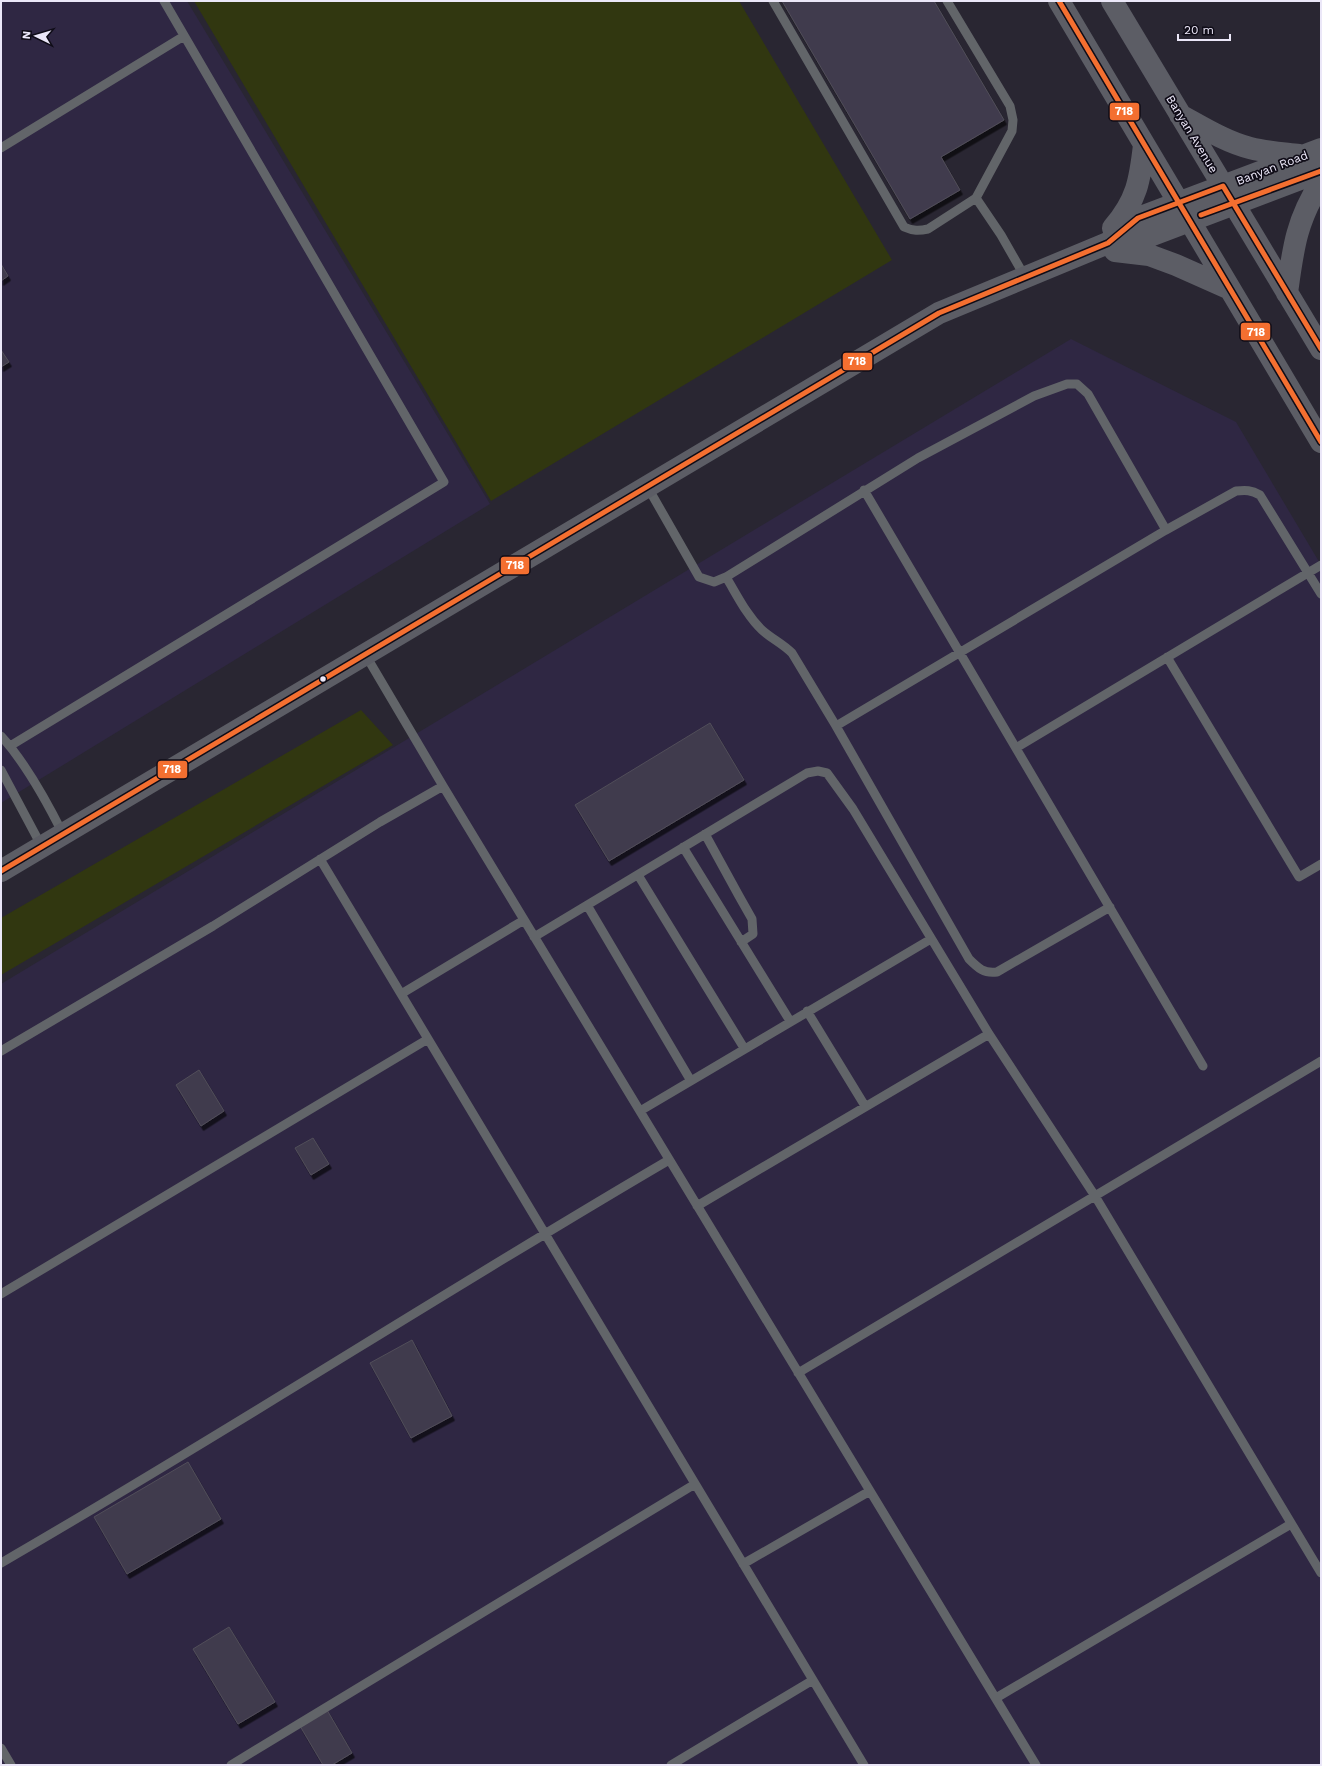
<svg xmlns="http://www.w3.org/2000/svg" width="1322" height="1766" viewBox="0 0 1322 1766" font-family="'Work Sans',sans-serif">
<defs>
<filter id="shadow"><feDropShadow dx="2.5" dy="4.5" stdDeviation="0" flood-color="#0009"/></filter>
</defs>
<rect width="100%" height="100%" fill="#292632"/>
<path fill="#2f2743" d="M1,1H187L490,504L1,803Z
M1071,339L1236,422L1321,565V1765H1V984Z"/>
<path fill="#313710" d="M194,1H739L892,260L491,501Z
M361,710L393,745L1,975V918Z"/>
<path fill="#403a4e" stroke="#514e59" filter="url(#shadow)" d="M782,1H934L1004,120L941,157L960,190L910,219Z
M1,264L8,276L1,281Z
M1,350L9,362L1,367Z
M710,723L744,780L609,861L575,805Z
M199,1070L224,1111L201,1126L176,1085Z
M313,1138L329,1164L311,1175L295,1148Z
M412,1340L452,1416L411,1438L370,1363Z
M188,1462L221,1519L127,1574L94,1517Z
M229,1627L275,1702L238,1724L193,1649Z
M327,1710L352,1753L332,1765H323L300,1726Z"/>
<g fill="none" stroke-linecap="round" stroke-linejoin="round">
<path stroke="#626569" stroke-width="9" d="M773,1L904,227C913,231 919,231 928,229L976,198L1012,131L1013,120L1010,106L947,1
M1,148L184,36
M976,198L1001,235L1025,277
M647,486L699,577L714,582L726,577L918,458L1034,396L1067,384H1077L1088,394L1166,530
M864,490L1203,1066
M726,577C737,595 747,616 762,630C772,639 782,643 792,653L836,726L969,959C978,968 984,974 997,972L1110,907
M365,654L443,786L1036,1765
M1167,657L1299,877L1321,864
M836,726L1166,530L1236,491C1246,490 1251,490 1260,495L1321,594
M1,736C24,761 48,804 63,834
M10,746L444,482L164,1
M1016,748L1321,565
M1,770L42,847
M705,834L739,896L752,919L753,934L741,942
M683,847L790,1021
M320,859L864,1765
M638,875L744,1048
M587,905L691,1081
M534,937L807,773L818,771L827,773L853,809L989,1034L1095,1196L1321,1573
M401,994L524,920
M807,1011L865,1106
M1,1051L213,926L380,822L443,786
M640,1111L931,939
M697,1206L989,1034
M1,1294L428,1039
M798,1373L1321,1061
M1,1563C226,1433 445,1291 669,1160
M743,1564L870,1491
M996,1698L1291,1524
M1,1748L11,1765
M231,1765L695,1484
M671,1765L813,1680"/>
<path stroke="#5c5d65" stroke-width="22" d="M1059,1L1321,442
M1112,1L1321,349
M1180,115C1202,127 1226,142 1250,148C1266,152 1282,153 1299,155
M1113,228C1137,200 1140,180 1144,145
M1108,243L1142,239L1321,171
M1115,251L1149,255L1176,265L1230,289
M1287,293C1293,249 1296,221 1321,182
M1,871L939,313L1108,243L1138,218L1321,149"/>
<g stroke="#0f0c17" stroke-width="8">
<path id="bus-1" d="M1059,1L1321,442
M1201,215L1321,171
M1,871L939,313L1108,243L1138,218L1223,186L1321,349"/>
</g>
<use href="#bus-1" stroke="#f46f30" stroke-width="5"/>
</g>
<circle fill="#ebe7f8" stroke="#0f0c17" stroke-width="1.5" cx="323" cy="679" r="3.5"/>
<g text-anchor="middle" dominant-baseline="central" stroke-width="3.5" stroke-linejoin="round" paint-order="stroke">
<g font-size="12" fill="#ebe7f8" stroke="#0f0c17">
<text transform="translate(1192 134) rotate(59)">Banyan Avenue</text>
<text transform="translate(1272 168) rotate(-21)">Banyan Road</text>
</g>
</g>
<g stroke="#0f0c17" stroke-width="1.5">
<rect x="1109" y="102" width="31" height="19" rx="4" fill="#f46f30"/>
<rect x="1240" y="322" width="31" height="19" rx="4" fill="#f46f30"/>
<rect x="842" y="352" width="31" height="19" rx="4" fill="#f46f30"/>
<rect x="500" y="556" width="30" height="19" rx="4" fill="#f46f30"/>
<rect x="157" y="760" width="31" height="19" rx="4" fill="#f46f30"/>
</g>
<g font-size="11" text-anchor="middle" font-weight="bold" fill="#fff">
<text x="1124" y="115">718</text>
<text x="1256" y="336">718</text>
<text x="857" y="365">718</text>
<text x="515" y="569">718</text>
<text x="172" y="773">718</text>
</g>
<rect width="1322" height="1766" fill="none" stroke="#ebe7f8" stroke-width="4"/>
<g transform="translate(36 36) rotate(275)" stroke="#0f0c17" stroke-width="3" paint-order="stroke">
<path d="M0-3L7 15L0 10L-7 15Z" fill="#ebe7f8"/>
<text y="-6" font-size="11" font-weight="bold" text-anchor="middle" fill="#ebe7f8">N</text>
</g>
<path d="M1178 34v6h52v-6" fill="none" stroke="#ebe7f8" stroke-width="2"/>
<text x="1184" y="34" font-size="12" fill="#ebe7f8" stroke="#0f0c17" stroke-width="3" paint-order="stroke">20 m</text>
</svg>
